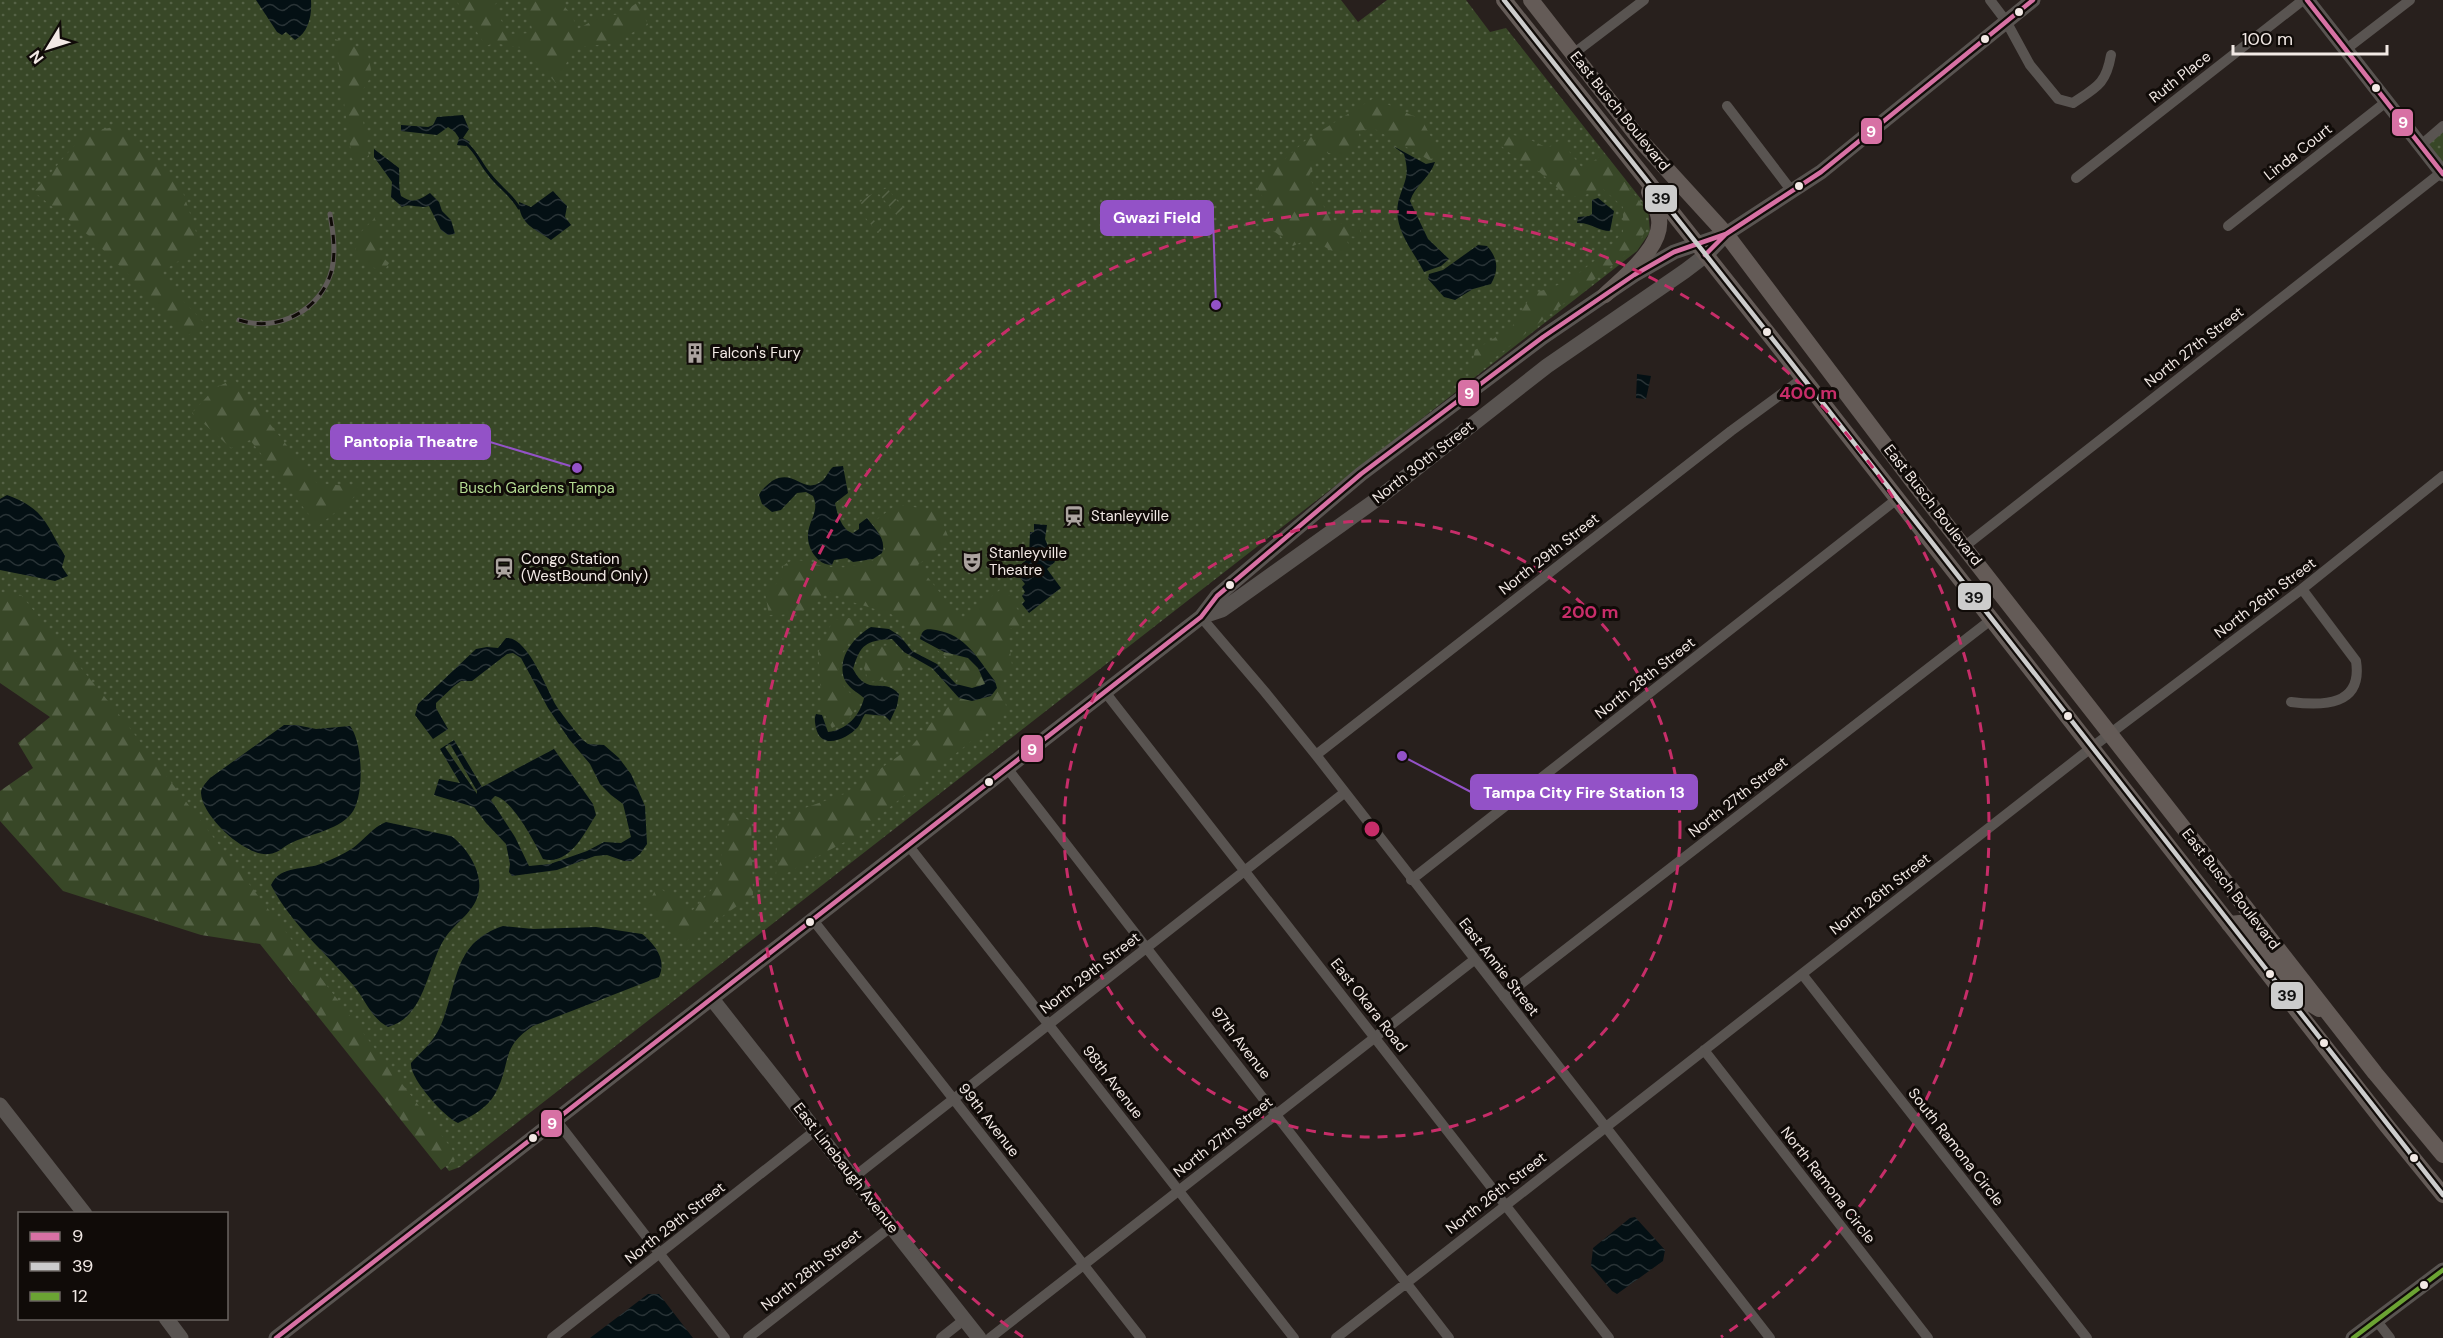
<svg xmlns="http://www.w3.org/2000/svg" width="2443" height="1338" viewBox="0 0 2443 1338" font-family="'DM Sans',sans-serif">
<defs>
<pattern id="grass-dots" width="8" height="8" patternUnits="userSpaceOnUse" patternTransform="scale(1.5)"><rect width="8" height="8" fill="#384727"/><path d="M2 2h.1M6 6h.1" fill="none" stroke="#556246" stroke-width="1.8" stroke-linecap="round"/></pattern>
<pattern id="forest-firs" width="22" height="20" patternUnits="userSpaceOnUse" patternTransform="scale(1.5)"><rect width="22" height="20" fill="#384727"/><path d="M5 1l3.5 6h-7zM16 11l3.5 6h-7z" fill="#556246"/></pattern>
<pattern id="garden-furrows" width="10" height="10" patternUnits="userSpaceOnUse" patternTransform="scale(1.5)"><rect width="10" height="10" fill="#384727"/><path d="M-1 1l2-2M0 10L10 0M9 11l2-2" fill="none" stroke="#556246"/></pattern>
<pattern id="water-waves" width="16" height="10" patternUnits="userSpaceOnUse" patternTransform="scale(1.5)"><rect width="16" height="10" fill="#041014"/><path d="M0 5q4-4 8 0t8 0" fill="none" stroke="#293336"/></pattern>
</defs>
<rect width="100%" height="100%" fill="#28201d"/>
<path fill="url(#grass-dots)" d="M0,0H1341L1358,22L1387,0H1466L1490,32L1506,28L1648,208L1650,232L1637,251L460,1167L449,1171L193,841L0,617Z
M2443,132V167L2426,145Z"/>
<path fill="url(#forest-firs)" d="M456,0H500L493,6L509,34L533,33L525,0H559L571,14L578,29L599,17L621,14L638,2L648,25L609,44L575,47L556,83L523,48L494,43L486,46Z
M335,39L367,50L372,75L359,96L369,157L352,159Z
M1374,98L1422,120L1440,154L1429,160L1373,128L1359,131L1360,144L1344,157L1321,151L1309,176L1331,221L1360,228V237L1344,236L1349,245L1340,256L1310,238L1293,246L1265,224L1270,211L1256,185L1306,140Z
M123,125L180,183L201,247L158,274L207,326L184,337L137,283L88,235L34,192L85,133Z
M1506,134L1524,137L1548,148L1560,140L1583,169L1603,154L1645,208L1647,228L1637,246L1469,378L1475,350L1512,327L1532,294L1569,281L1603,254L1623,232V207L1602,188L1580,197H1568L1536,169L1521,162L1499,144Z
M378,215L379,254L389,263L383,273L354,256L360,233Z
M234,379L317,483L366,488L318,526L250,440L231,448L192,413L215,388Z
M896,505L938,510L949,539L918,565L961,619L1004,587L1027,625L1007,629L1013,672L1001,677L1007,712L852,838L776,879L777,831L802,809L844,794L910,748L937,716L953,703L960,668L891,614L852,602L829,592L799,614L769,615L765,592L781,580L783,566C796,554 809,564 824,566C842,570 869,565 884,554L886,542L872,523Z
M0,592L21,595L122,718L458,1157L441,1170L260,944L201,935L63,891L0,821V791L33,768L18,743L50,717L0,683Z
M849,618L867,626C849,638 830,663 843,685C846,691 855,696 860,701L849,719L832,728L822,709L818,653L833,620Z
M892,645L909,658L897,679L869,682L864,668L871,647Z
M724,808L751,821L753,895L684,943L647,907L657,886L692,911L715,886L729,822L722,811Z"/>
<path fill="url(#garden-furrows)" d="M887,188L906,212L899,218L879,194L864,207L860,202L870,195Z
M869,214L885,234L881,237L865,217Z"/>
<path fill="url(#water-waves)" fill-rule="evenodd" d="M256,0H311C312,15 309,32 295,40L286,32L282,35L277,32Z
M463,115L469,129L463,138L470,142L466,146L457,145L459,138L455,132L448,127L437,135L401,131V125L428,127L433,125L437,117Z
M1393,146L1426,164L1435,162C1430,178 1415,185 1410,201L1428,239L1449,259L1441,266L1424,272C1413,250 1391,227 1399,199C1405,179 1410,176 1404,154Z
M374,149L399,168C400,178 398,186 401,196C413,204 419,200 430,193L439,202L442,211L451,220L455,234L448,235L441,230L429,206C419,209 411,203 402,207L391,197L392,182L374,157Z
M553,191L567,206L565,217L571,225L551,240C535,229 519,224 519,202L531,207Z
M1598,198L1614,211L1610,231C1598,231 1590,222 1577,223L1578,217L1589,216L1592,214V200Z
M1478,245L1487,246C1498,258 1499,270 1491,284L1473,289L1455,300L1444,297L1428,279L1429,274L1443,270Z
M1637,374L1651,376L1646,399L1636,398Z
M843,466L848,493L835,503C837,513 842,531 853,533L859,529V524L867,518C875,529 887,539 882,553L873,559L853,562L847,558L834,560L832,565C817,565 807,548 808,534C809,520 820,511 813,496L806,492L797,493L781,510L772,512L762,504L759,495C762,489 767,485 772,481C793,469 801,491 817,484C827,480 826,473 833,467Z
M7,495C44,508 46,524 65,556L62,567L68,576L55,581L0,570V499Z
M1034,524L1047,525L1045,539L1055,562L1047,569L1061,588L1029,613L1022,604L1025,601L1022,596L1025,592L1022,587L1025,584L1014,570L1029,558L1030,532H1034Z
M871,627L889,629L900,636L912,651L937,664L956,684L972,688L985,684L978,668L968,658L944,652L920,639C922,629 926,628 936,630C966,635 977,658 995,681L997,688L991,696L972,701L959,698L932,668L904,652L892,639C865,641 861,644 853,669C868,698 883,676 899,694L897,706L890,721L885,716L865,714C862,718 861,723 858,727C847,739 821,751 816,728C815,722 814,719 816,714L822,715L828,732C847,730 860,715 864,698C857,692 847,687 844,678C837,657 855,636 871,627Z
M506,638C528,636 547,691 557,707C565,718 574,730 583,740L588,744L604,745L619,758L631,774L645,806L647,844L640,854L631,861H624L607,855L595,856L557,870L512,876L509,872L510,864L506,844L486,823L474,807L434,795L439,779L460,783L440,749L454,740L482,787L554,749L593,804L596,815C584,834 569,866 543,859C535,843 512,799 495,796L491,800L515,837L529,866L550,864L587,851L604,842L621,843L631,837L623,804L611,795L600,784L590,764L569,739L548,708L521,658L513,653L507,654L472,681H461L454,686L436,703V708L448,729L433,739L415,715L418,704L476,649L487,647L498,648ZM450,744L477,791V794L445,747Z
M284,725H296L316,729L350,726C363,742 365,798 351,814C337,831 308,834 289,844C282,848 278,853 269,854C246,857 202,817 201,793C201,787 206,783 210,778Z
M386,822L451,836C466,846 482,871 479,890C476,912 456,921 445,938C427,965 426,1017 388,1027C370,1017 366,1000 353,985C326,953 291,924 271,885C281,864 305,871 323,863C333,859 344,854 353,848C364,840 373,827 386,822Z
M503,926L533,929L596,927L642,934C655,944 667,960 659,977L533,1026C499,1048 512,1064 495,1094C487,1108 472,1116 458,1123C444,1117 409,1078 411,1063C421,1052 434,1041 440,1027C459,986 451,943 503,926Z
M1635,1217L1665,1250L1663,1261L1617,1294L1612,1291L1591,1266L1593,1248L1630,1218Z
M648,1294H659L693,1338H590Z"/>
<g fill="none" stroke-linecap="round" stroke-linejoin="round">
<path stroke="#041014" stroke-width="3" d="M467,144C478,154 481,165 490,175C499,187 512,195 519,208"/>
<path stroke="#595451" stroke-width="10" d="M1990,0L2006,21L2030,65L2058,99L2073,103C2097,87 2106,84 2111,55
M2345,50L2410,0
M1573,54L1644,0
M1727,106L1791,190
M2421,145L2443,126
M2076,178L2303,0
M2228,226L2386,102
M1965,546L2442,172
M1201,617L1265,692L1316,755L1770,1338
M1105,692L1609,1338
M2291,702C2323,706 2363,706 2356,661L2302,589
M1316,755L1731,431L1803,378
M1007,768L1449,1338
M908,845L1294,1338
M1411,880L1897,499
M813,920L1141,1338
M1802,974L2087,1338
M1504,997L1992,619
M1704,1050L1928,1338
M556,1120L725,1338
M854,1177L1344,793
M2376,1320L2390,1338
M552,1338L816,1130
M748,1338L892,1226
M941,1338L965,1319
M990,1338L1474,960
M1336,1338L2091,748L2302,589L2443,476"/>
<path stroke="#595451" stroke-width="15" d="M2307,0L2443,174
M1201,617L1222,610L1380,497L1547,366L1685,271L1706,255L1726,234L1821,172L2033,0
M712,999L979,1338
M0,1105L85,1214
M166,1318L181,1338
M276,1338L1201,617L1217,596L1361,474L1543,337L1634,275L1674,252L1726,234
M2353,1338L2443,1270"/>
<path stroke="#645b57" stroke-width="16" d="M1504,0L1782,351L2387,1126L2443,1195
M1531,0L1641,141L1726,234L1910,478L2375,1073L2443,1155
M1605,295C1623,278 1663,247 1659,219C1658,210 1652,200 1649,192
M2229,924L2240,923L2245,926L2301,998L2319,1009"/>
<g stroke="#5f5a58" stroke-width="5">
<path id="rail" d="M239,320C278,333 322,310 332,269C336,250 333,232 330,214"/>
</g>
<use href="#rail" stroke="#100b08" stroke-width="3" stroke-dasharray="9" stroke-linecap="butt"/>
<g stroke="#100b08" stroke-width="9">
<path id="bus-1" d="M2307,0L2443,174
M1705,255L1726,234L1821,172L2033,0
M276,1338L1201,617L1217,596L1361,474L1543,337L1634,275L1674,252L1726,234"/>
</g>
<g stroke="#100b08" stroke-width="9">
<path id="bus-2" d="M1504,0L1782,351L2443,1195"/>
</g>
<g stroke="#100b08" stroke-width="9">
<path id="bus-3" d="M2353,1338L2443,1270"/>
</g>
<use href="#bus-1" stroke="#d771a4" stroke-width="4.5"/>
<use href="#bus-2" stroke="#ccc" stroke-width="4.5"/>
<use href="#bus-3" stroke="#6ba333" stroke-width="4.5"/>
</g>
<g fill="none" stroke="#c72d69" stroke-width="3" stroke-dasharray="10 8">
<circle cx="1372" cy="829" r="308"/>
<path d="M1023 1337A617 617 0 1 1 1721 1337"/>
</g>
<defs>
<g id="building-bare" transform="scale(1.62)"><path d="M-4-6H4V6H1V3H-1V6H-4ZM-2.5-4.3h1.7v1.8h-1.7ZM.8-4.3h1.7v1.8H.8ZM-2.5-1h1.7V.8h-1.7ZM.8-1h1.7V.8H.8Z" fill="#aba39f" stroke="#100b08" stroke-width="2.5" paint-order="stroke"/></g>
<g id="station-bare" transform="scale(1.62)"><path d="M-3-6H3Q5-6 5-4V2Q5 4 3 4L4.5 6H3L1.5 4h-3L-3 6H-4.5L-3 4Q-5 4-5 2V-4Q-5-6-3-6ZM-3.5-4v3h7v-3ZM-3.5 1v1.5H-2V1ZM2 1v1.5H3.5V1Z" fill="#aba39f" stroke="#100b08" stroke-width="2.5" paint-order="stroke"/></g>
<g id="theatre-bare" transform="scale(1.62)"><path d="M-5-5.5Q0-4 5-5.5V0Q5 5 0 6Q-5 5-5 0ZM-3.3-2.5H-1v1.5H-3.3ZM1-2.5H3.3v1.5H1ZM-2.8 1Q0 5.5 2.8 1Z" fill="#aba39f" stroke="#100b08" stroke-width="2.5" paint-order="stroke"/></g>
</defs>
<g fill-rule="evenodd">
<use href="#building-bare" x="695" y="353"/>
<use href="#station-bare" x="1074" y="516"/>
<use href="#theatre-bare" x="972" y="562"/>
<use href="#station-bare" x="504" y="568"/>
</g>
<g fill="#f2e9e5" stroke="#100b08" stroke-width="2">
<circle cx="2019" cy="12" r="5"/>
<circle cx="1985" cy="39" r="5"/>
<circle cx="2376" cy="88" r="5"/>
<circle cx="1799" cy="186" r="5"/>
<circle cx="1767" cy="332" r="5"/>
<circle cx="1230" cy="585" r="5"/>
<circle cx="2068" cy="716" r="5"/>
<circle cx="989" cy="782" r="5"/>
<circle cx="810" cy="922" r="5"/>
<circle cx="2270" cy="974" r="5"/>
<circle cx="2324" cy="1043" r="5"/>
<circle cx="533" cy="1138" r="5"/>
<circle cx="2414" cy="1158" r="5"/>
<circle cx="2424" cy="1285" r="5"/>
</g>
<g text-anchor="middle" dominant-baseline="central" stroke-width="6" stroke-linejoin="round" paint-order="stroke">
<g font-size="15" fill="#f2e9e5" stroke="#100b08">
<text transform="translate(2180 77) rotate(-38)">Ruth Place</text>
<text transform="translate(1620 111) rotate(51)">East Busch Boulevard</text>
<text transform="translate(2298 152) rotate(-38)">Linda Court</text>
<text transform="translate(2194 347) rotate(-38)">North 27th Street</text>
<text transform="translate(1423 462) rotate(-38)">North 30th Street</text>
<text transform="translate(1933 505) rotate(52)">East Busch Boulevard</text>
<text transform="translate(1549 554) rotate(-38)">North 29th Street</text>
<text transform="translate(2265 598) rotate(-37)">North 26th Street</text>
<text transform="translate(1645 678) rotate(-38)">North 28th Street</text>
<text transform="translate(1738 797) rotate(-38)">North 27th Street</text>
<text transform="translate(2231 889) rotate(52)">East Busch Boulevard</text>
<text transform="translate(1880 894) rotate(-38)">North 26th Street</text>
<text transform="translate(1499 967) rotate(52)">East Annie Street</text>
<text transform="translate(1090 973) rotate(-38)">North 29th Street</text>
<text transform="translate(1369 1005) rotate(52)">East Okara Road</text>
<text transform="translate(1241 1043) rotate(52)">97th Avenue</text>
<text transform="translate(1113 1082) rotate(52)">98th Avenue</text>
<text transform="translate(989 1120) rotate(52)">99th Avenue</text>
<text transform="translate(1223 1137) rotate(-38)">North 27th Street</text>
<text transform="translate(1956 1147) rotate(52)">South Ramona Circle</text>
<text transform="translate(846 1168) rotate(52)">East Linebaugh Avenue</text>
<text transform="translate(1828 1185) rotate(52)">North Ramona Circle</text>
<text transform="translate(1496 1193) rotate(-38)">North 26th Street</text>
<text transform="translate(675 1223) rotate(-38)">North 29th Street</text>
<text transform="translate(811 1270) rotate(-38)">North 28th Street</text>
</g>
<g font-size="15" fill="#f2e9e5" stroke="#100b08" text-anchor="start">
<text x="712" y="353">Falcon's Fury</text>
<text x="1091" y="516">Stanleyville</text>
<text x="989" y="553">Stanleyville<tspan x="989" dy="17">Theatre</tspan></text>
<text x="521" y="559">Congo Station<tspan x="521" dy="17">(WestBound Only)</tspan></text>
</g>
<g font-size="15" fill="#b3db92" stroke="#100b08">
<text x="537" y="488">Busch Gardens Tampa</text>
</g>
</g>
<circle cx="1372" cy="829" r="9" fill="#c72d69" stroke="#100b08" stroke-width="3"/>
<g font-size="18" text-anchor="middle" font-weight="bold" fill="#c72d69" stroke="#100b08" stroke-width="6" stroke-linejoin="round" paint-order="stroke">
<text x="1808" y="399">400 m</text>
<text x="1590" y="618">200 m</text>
</g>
<path fill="none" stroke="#9352c7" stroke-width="2" d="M1216 305L1213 218M577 468L490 442M1402 756L1471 792"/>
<g fill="#9352c7" stroke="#100b08" stroke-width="2">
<circle cx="1216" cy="305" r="6"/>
<circle cx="577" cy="468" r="6"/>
<circle cx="1402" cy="756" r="6"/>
</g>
<g fill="#9352c7" stroke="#9352c7" stroke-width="2">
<rect x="1101" y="201" width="112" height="34" rx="6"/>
<rect x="331" y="425" width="159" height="34" rx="6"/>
<rect x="1471" y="775" width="226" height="34" rx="6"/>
</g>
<g font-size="16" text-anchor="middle" font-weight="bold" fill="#fff">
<text x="1157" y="223">Gwazi Field</text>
<text x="411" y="447">Pantopia Theatre</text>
<text x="1584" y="798">Tampa City Fire Station 13</text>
</g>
<g stroke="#100b08" stroke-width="2">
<rect x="2391" y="108" width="23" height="29" rx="6" fill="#d771a4"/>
<rect x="1860" y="117" width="23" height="28" rx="6" fill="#d771a4"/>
<rect x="1644" y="184" width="34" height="29" rx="6" fill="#ccc"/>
<rect x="1457" y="379" width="23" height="28" rx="6" fill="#d771a4"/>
<rect x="1957" y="582" width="35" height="29" rx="6" fill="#ccc"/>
<rect x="1020" y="734" width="24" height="29" rx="6" fill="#d771a4"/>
<rect x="2270" y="981" width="34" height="29" rx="6" fill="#ccc"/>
<rect x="540" y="1109" width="23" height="29" rx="6" fill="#d771a4"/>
</g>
<g font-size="16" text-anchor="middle" font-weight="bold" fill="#fff">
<text x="2403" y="128">9</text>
<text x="1871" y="137">9</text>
<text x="1469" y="399">9</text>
<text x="1032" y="755">9</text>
<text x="552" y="1129">9</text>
</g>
<g font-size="16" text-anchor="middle" font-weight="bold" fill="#111">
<text x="1661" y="204">39</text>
<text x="1974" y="603">39</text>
<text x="2287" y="1001">39</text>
</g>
<rect x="18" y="1212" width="210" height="108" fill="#100b08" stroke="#6a6460" stroke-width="1.5"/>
<rect x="30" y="1232" width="30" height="9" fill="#d771a4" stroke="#6a6460" stroke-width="1.5"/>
<text x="72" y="1242" font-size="18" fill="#f2e9e5">9</text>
<rect x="30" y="1262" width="30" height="9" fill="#cccccc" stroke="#6a6460" stroke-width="1.5"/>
<text x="72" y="1272" font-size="18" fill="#f2e9e5">39</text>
<rect x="30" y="1292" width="30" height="9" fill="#6ba333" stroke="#6a6460" stroke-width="1.5"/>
<text x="72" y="1302" font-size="18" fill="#f2e9e5">12</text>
<g transform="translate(48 48) rotate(232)" stroke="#100b08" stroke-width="4.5" paint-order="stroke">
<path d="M0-4.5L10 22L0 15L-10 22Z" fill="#f2e9e5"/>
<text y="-9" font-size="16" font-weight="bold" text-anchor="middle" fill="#f2e9e5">N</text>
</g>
<path d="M2233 45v9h154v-9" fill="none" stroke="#f2e9e5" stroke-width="3"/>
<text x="2242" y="45" font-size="18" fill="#f2e9e5" stroke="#100b08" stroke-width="4.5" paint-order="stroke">100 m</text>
</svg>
